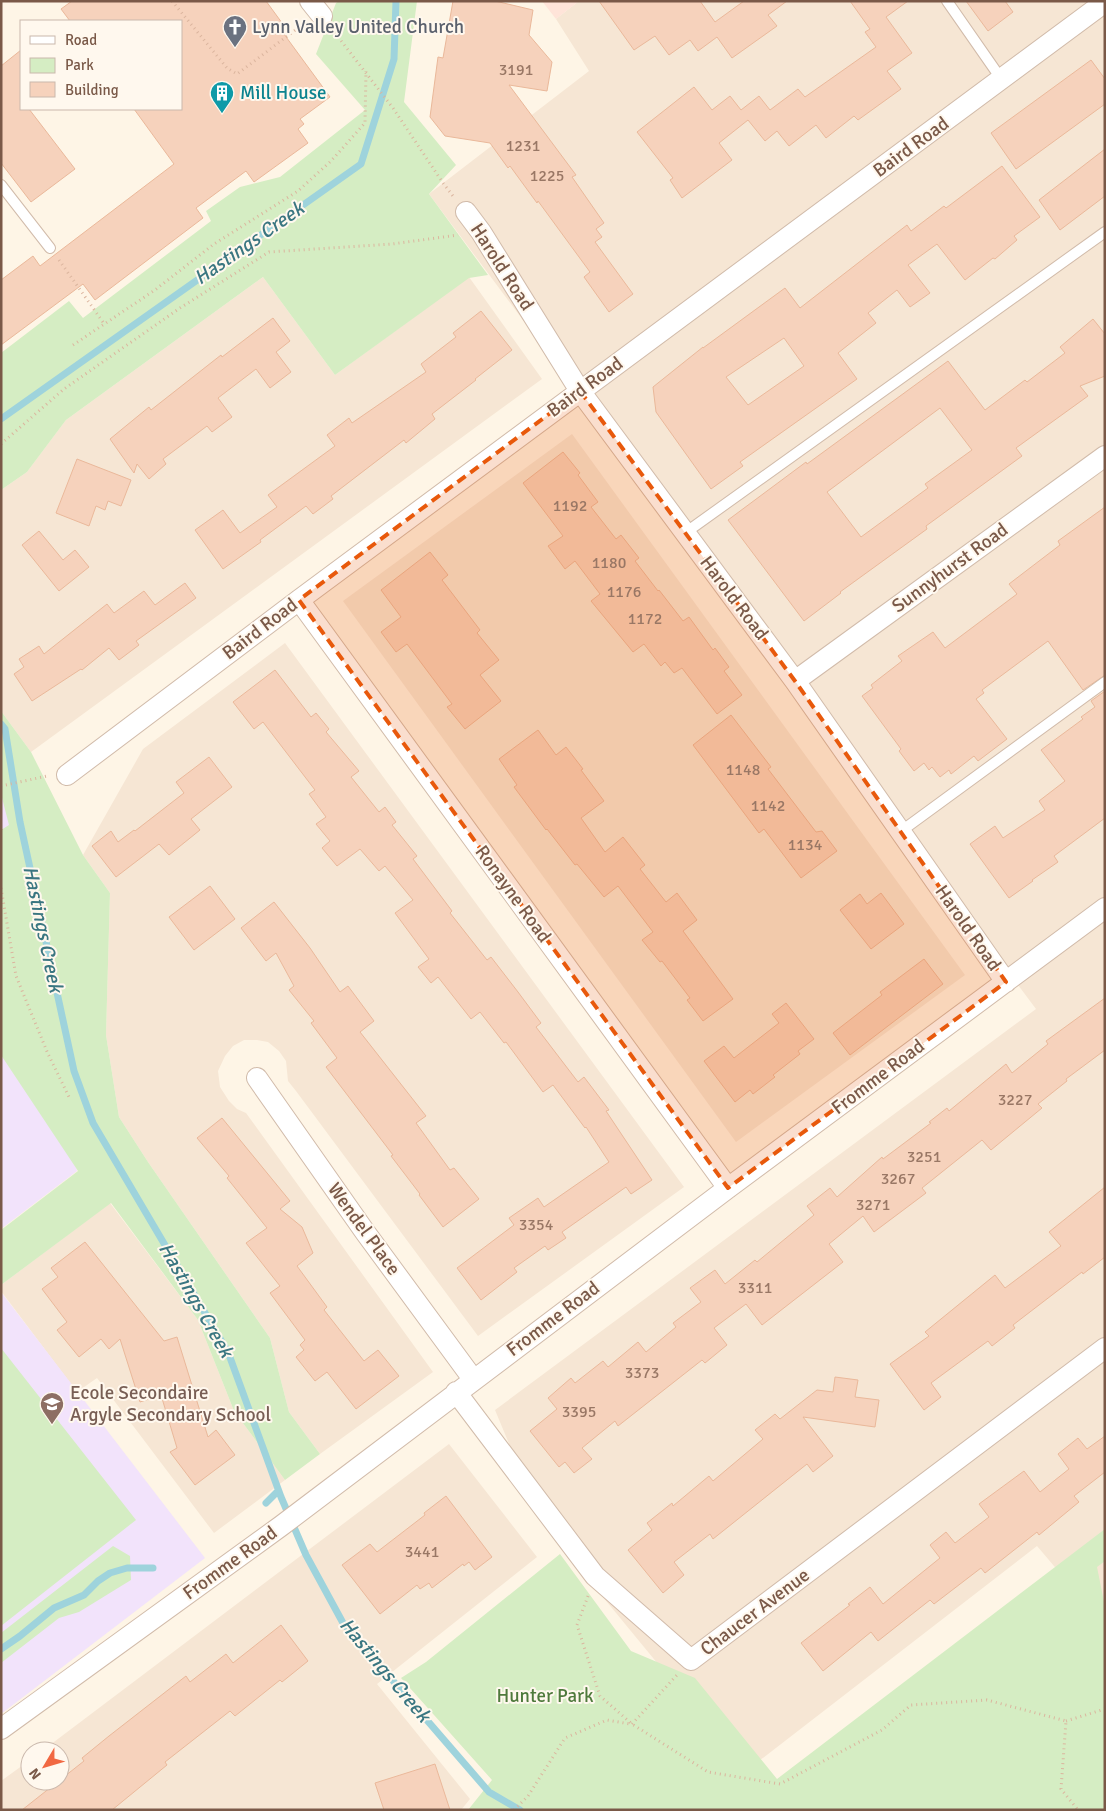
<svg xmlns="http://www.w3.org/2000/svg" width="1106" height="1811" viewBox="0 0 1106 1811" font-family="Signika,sans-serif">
<rect width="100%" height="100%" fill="#fef5e6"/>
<path fill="#f6e6d4" d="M579,1H1105V1626L1037,1546L746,1771L542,1523L495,1410L1036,1009L429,194L589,71L556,19Z
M263,277L335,375L469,277L542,379L31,752L1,711V490L27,472L66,420Z
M572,434L965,975L736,1142L343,601Z
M285,643L684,1187L478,1336L296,1091L288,1081L286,1061L279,1051L268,1042L257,1040H244L233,1046L225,1056L218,1071L220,1087L229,1101L237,1109L246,1113L433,1372L320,1454L289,1412L270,1338L148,1162L119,1117L106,1035L110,893L83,855L143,749Z
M110,1203L198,1320L234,1411L285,1480L214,1533L97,1378L77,1392L1,1291V1285Z
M449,1444L537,1557L377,1684L470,1799L461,1810H1V1781L30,1760V1781H60V1751H42Z"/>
<path fill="#ffe4d9" d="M542,1H579L556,19Z"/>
<path fill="#f2e3fb" d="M1,777L77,1171L1,1229Z
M1,1292L205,1558L1,1714Z"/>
<path fill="#d5edc3" d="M339,1H417L404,102L456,165L429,194L488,275L469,278L335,375L263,277L66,420L27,472L1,490V353L69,301L83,318L211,221L206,211L240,187L280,177L365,110L316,54L336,3Z
M1,711L31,752L83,855L110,893L106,1035L119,1117L148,1162L270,1338L289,1412L320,1454L285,1480L234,1411L198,1320L111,1203L1,1285V1230L78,1171L1,1055V830L9,825L1,794Z
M1,1348L136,1520L1,1626Z
M1105,1529V1561L1097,1567L1105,1607V1810H468L492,1780L401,1678L426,1662L560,1554L631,1651L695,1678L777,1779Z
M113,1546L130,1556L131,1580L79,1612L59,1618L1,1663V1633Z"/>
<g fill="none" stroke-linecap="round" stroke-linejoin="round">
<path stroke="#9ed3dc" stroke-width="7" d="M1,419L361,164L394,59L396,1
M1,724L5,729L20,822L74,1071L93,1123L228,1352L281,1497L306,1555L343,1623L489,1792L520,1810
M266,1503L278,1491
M1,1649L20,1636L54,1608L84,1595L98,1581L110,1573L127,1568H153"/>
</g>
<path fill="#f6d2bc" stroke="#eab89a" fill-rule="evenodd" d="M72,1H266L285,27L281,30L330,97L300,119L304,124L298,129L308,143L254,182L246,171L196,208L203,218L95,300L83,284L1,345V280L33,256L40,266L174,164L134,109H181V21H70L61,9Z
M453,1H495L533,10L529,35L552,62L547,91L509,85L576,175L572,177L604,223L596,229L602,237L595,242L633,294L609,312L584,277L590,272L538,201L537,203L510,166L508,168L490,143L445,136L430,117L438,57L443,58Z
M599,1H700L715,22L744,1H787L768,15L777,26L732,58L717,37L698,51L690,40L669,55L655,36L634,50Z
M850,1H908L886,17L912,53L887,71L901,89L858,120L854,116L826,138L816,125L789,146L777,131L765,141L748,120L719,143L732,160L682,198L670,180L673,178L637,132L694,87L712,110L730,96L741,110L759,96L770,110L798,89L805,97L876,47L865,32L870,29Z
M966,1H1005L1013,12L988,31Z
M21,50V109H29L75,169L31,202L1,163V66Z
M1091,60L1105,79V104L1016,169L991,133Z
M1105,149V196L1060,230L1039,200Z
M1002,166L1040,217L1014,236L1017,240L995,259L993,258L965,280L937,244L908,265L930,293L910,307L897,290L868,313L876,323L838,353L857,379L740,462L743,466L711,489L656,412L653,387L703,347V348L785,288L800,308L907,225L911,231L944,206L946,208ZM784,338L804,366L748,405L726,377Z
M481,311L512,350L475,379L476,380L432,414L435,419L406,443L404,440L331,496L333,499L313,514L306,506L260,540L261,542L223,569L195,530L223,510L240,533L277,507L268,495L335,446L327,435L349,418L352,423L426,372L421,364L456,337L453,333Z
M273,318L290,341L276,352L291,372L270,388L256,369L218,398L232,417L212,432L207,426L163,459L166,464L149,479L137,464L134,473L110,439L149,407L151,410L221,355L222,357Z
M1093,319L1105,334V376L1080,386L1088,396L1016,448L1022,456L926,526L927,529L840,592L841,593L804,621L728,520L806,462L807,464L948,361L985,410L1025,380L1027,382L1065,353L1060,347ZM940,408L972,450L925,484L928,488L861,537L827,492Z
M563,452L580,473L578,475L598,502L591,507L616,539L621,535L639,558L635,561L658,591L659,590L683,621L689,617L713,650L715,648L729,667L724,671L742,695L717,714L682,668L674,673L665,662L661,666L644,644L633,652L591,601L600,594L575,561L565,569L548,546L563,536L523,483Z
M77,459L131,480L121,506L108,501L105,510L96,506L89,526L56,513Z
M1105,507V675L1083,690L1048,641L982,690L984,693L976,699L1007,739L978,761L974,756L951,774L949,770L940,777L932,767L929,770L924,763L914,771L899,751L901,749L862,696L873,688L871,685L902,661L898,656L933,632L945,648L1017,594L1009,584L1060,545L1058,541Z
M39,531L63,560L75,550L89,567L59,591L22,545Z
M430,552L448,575L442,580L480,630L477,633L499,660L480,675L501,701L465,729L447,707L452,704L407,644L396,652L381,632L401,617L381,590Z
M185,583L196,598L136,641L139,645L119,660L109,648L82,670L81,669L32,701L14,674L24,667L19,659L39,646L44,654L107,604L114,613L144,591L155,605Z
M275,670L311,717L316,713L329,729L326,732L359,771L351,777L379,812L385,807L396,822L392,825L417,856L413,859L452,911L450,913L487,960L491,957L518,992L541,1023L536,1027L578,1082L584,1077L609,1110L606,1111L652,1180L631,1194L626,1187L562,1232L566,1238L548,1250L545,1246L514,1268L517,1272L481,1300L457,1268L514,1225L509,1218L538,1198L544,1207L609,1162L586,1127L585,1128L553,1085L543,1092L506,1042L504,1043L480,1012L471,1019L438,977L431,983L418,967L429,959L395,913L413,900L385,866L379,871L360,849L337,866L322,848L330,841L316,824L326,817L309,794L315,790L263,722L254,729L233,702Z
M1105,691V818L1054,856L1058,862L1032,880L1033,881L1009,898L970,844L995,826L1003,838L1045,810L1039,801L1065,781L1041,750L1083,719L1081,717L1095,707L1091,701Z
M731,715L771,767L768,769L816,832L822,831L837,851L801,878L764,829L759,833L693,745Z
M538,730L556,755L566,747L583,769L581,770L604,801L581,818L605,852L623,837L645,865L640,869L666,902L677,893L697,920L683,931L733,999L703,1021L687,1000L690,998L662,961L660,962L642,940L653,932L618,886L604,897L577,864L575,865L547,829L546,830L514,787L517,785L499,759Z
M209,757L232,787L191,819L200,830L169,855L159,844L116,877L92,846L111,831L118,842L134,830L135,831L184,793L176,782Z
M210,886L235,919L194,950L169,917Z
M881,893L904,924L871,949L840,910L860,894L867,904Z
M274,902L310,948L340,992L348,986L374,1021L360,1032L426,1116L416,1123L450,1170L454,1168L479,1199L443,1227L419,1195L420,1194L391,1156L393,1155L326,1067L337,1058L311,1023L314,1021L289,990L294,986L276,953L266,961L241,928Z
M924,959L943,984L850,1055L833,1033L882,995L880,992Z
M1105,998V1050L1066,1079L1067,1081L1038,1104L1042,1108L991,1150L982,1140L922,1188L926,1193L874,1232L863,1216L829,1244L843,1262L762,1325L746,1304L714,1328L727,1345L705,1363L702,1360L618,1426L615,1421L582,1448L592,1459L574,1473L565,1462L559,1467L530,1431L557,1409L548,1398L571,1378L575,1383L603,1361L608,1367L638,1342L646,1352L676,1327L673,1323L701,1302L690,1288L715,1270L725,1284L755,1260L757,1262L814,1215L807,1206L830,1188L837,1197L882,1157L883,1159L931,1123L929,1122L947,1108L949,1111L1006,1064L1012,1073L1048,1044L1046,1041Z
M786,1003L814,1039L798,1051L800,1054L773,1075L775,1077L753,1094L750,1090L735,1102L704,1061L724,1046L734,1058L779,1023L772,1014Z
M222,1118L290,1201L280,1209L302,1227L313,1253L297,1266L327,1307L324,1310L364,1361L378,1350L399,1376L356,1409L327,1372L315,1381L296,1357L304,1350L300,1345L305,1340L270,1293L280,1286L246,1243L267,1228L227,1178L229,1176L197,1138Z
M1105,1187V1257L1083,1274L1082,1272L1013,1325L1015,1328L992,1346L988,1341L931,1383L941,1397L924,1410L890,1364L929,1336L925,1332L995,1275L1005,1288L1061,1246L1049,1232Z
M85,1242L164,1341L177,1337L208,1437L216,1430L235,1455L195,1485L170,1452L177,1448L161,1395L140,1402L120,1339L109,1349L101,1339L79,1357L57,1330L67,1322L42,1289L58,1277L51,1268Z
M835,1377L858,1380L855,1397L879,1400L875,1427L803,1417L833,1456L813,1472L807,1464L713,1539L710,1534L674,1562L684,1575L663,1593L628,1550L652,1530L647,1523L672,1503L673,1506L709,1476L713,1481L763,1439L755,1430L775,1414L780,1419L817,1390L833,1392Z
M1105,1436V1472L1074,1496L1079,1502L1039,1535L1037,1532L985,1573L981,1568L934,1604L930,1600L878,1641L871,1632L823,1671L801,1643L850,1605L848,1604L870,1587L883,1604L940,1558L930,1545L946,1532L955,1543L989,1517L979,1504L1024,1471L1040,1492L1069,1469L1058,1454L1078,1438L1087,1449Z
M446,1496L492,1557L475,1570L469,1562L464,1566L463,1564L432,1588L429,1583L420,1589L417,1585L380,1614L342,1565L370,1544L377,1552L425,1515L424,1513Z
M281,1625L308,1661L282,1682L280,1680L235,1716L230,1711L165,1762L167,1765L112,1810H22L84,1761L82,1758L109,1736L186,1676L190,1682L226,1654L233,1663Z
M435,1764L450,1810H384L375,1783Z"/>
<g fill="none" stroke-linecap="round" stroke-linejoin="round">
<g stroke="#d1bbaa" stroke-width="12">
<path id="lane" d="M947,1L1002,80
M1,185L50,248
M685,533L1105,232
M900,832L1105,682"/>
</g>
<g stroke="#d1bbaa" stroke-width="22">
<path id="street" d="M310,1L322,16
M466,212L481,232L580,391L795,681L1006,982
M299,600L728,1188
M795,681L1105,456
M67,775L299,600L1105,2
M257,1078L365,1232L473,1379
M456,1392L595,1576L691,1660L1105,1348
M1,1729L281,1526L728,1188L1105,908"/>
</g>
<path stroke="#dbb59e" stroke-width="3" stroke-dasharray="1 4" stroke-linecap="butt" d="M172,1L227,68L237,74L302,25
M335,33L393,108L443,183L453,196
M59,260L105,325
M73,345L155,290L214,244L298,191L331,161L365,123L366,71
M1,444L64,389L180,308L269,252L392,244L458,235
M1,786L47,776
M1,829V832
M1,888L16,976L48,1054L70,1099
M588,1596L577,1625L600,1696L632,1724L708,1772L780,1784L882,1730L911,1705L987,1700L1066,1721L1061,1789L1078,1810
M1066,1721L1105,1709
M632,1724L677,1675
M514,1810L528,1796L565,1738L607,1720L630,1724"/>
<use href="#lane" stroke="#fff" stroke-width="10"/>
<use href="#street" stroke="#fff" stroke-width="20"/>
</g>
<path fill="#e8590c" fill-opacity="0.2" stroke="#e8590c" stroke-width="4" stroke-dasharray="10 6" stroke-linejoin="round" d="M580,391L795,681L1006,982L728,1188L299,600Z"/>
<defs>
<g id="church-pin" transform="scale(1.25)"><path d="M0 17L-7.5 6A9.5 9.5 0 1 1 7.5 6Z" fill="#6b7280" stroke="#fff8ee"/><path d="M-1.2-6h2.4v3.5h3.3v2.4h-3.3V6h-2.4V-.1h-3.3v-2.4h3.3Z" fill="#fff"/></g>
<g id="building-pin" transform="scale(1.25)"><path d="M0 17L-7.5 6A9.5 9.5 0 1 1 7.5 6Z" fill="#0f9aa8" stroke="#fff8ee"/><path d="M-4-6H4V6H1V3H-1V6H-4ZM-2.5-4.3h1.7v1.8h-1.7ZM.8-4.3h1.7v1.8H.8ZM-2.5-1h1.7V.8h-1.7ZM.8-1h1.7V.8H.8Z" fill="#fff"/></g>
<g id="school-pin" transform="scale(1.25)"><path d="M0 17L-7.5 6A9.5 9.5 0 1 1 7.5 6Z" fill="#8d6e63" stroke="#fff8ee"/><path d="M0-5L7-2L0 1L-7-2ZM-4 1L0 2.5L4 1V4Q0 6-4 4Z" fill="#fff"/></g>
</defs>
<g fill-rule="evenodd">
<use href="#church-pin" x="235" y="27"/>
<use href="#building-pin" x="222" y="93"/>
<use href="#school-pin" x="52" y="1404"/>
</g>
<g text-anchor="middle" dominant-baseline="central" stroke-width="4" stroke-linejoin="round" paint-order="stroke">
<g font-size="16" fill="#997765">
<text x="516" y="70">3191</text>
<text x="523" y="146">1231</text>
<text x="547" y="176">1225</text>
<text x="570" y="506">1192</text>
<text x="609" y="563">1180</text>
<text x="624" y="592">1176</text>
<text x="645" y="619">1172</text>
<text x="743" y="770">1148</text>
<text x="768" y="806">1142</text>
<text x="805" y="845">1134</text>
<text x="1015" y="1100">3227</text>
<text x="924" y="1157">3251</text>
<text x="898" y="1179">3267</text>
<text x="873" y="1205">3271</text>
<text x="536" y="1225">3354</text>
<text x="755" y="1288">3311</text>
<text x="642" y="1373">3373</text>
<text x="579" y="1412">3395</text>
<text x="422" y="1552">3441</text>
</g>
<g font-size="19" fill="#5b616d" stroke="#fff8ee" text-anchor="start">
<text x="252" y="27">Lynn Valley United Church</text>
</g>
<g font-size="19" fill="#0d838f" stroke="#fff8ee" text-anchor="start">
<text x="240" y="93">Mill House</text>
</g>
<g font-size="19" fill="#7a5948" stroke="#fff8ee">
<text transform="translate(911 147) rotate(-36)">Baird Road</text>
<text transform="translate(502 267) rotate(57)">Harold Road</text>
<text transform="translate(585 387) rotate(-36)">Baird Road</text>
<text transform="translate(950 568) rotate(-36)">Sunnyhurst Road</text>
<text transform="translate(734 598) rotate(53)">Harold Road</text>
<text transform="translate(260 629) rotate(-37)">Baird Road</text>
<text transform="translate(513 894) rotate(54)">Ronayne Road</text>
<text transform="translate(968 928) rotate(55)">Harold Road</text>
<text transform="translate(878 1077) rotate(-37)">Fromme Road</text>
<text transform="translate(364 1229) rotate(54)">Wendel Place</text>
<text transform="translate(553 1319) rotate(-37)">Fromme Road</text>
<text transform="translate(230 1563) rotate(-36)">Fromme Road</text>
<text transform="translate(755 1612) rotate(-37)">Chaucer Avenue</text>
</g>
<g font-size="19" fill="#785e54" stroke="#fff8ee" text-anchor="start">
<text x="70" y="1393">Ecole Secondaire<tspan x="70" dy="22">Argyle Secondary School</tspan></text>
</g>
<g font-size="19" fill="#4f7a3c" stroke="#fff8ee">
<text x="545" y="1696">Hunter Park</text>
</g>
<g font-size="20" font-style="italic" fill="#3a7681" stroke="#fff8ee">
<text transform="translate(249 243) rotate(-35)">Hastings Creek</text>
<text transform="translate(43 929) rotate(78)">Hastings Creek</text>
<text transform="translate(196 1300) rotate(60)">Hastings Creek</text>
<text transform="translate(385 1670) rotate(50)">Hastings Creek</text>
</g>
</g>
<rect width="1106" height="1811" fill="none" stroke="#7a5948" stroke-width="5"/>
<rect x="20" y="20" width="162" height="90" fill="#fff8ee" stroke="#cab8ac"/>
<rect x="30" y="36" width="25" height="8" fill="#ffffff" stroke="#cab8ac"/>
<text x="65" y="45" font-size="15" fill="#7a5948">Road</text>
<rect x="30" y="58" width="25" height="15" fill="#d5edc3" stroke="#cab8ac"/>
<text x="65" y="70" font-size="15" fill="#7a5948">Park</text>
<rect x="30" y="82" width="25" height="15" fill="#f6d2bc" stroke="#cab8ac"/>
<text x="65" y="95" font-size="15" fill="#7a5948">Building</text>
<g transform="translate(45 1766) rotate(232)"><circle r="24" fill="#fff8ee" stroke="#cab8ac"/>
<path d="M0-4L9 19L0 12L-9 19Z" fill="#f16842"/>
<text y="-8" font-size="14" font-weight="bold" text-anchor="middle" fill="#7a5948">N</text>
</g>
</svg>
